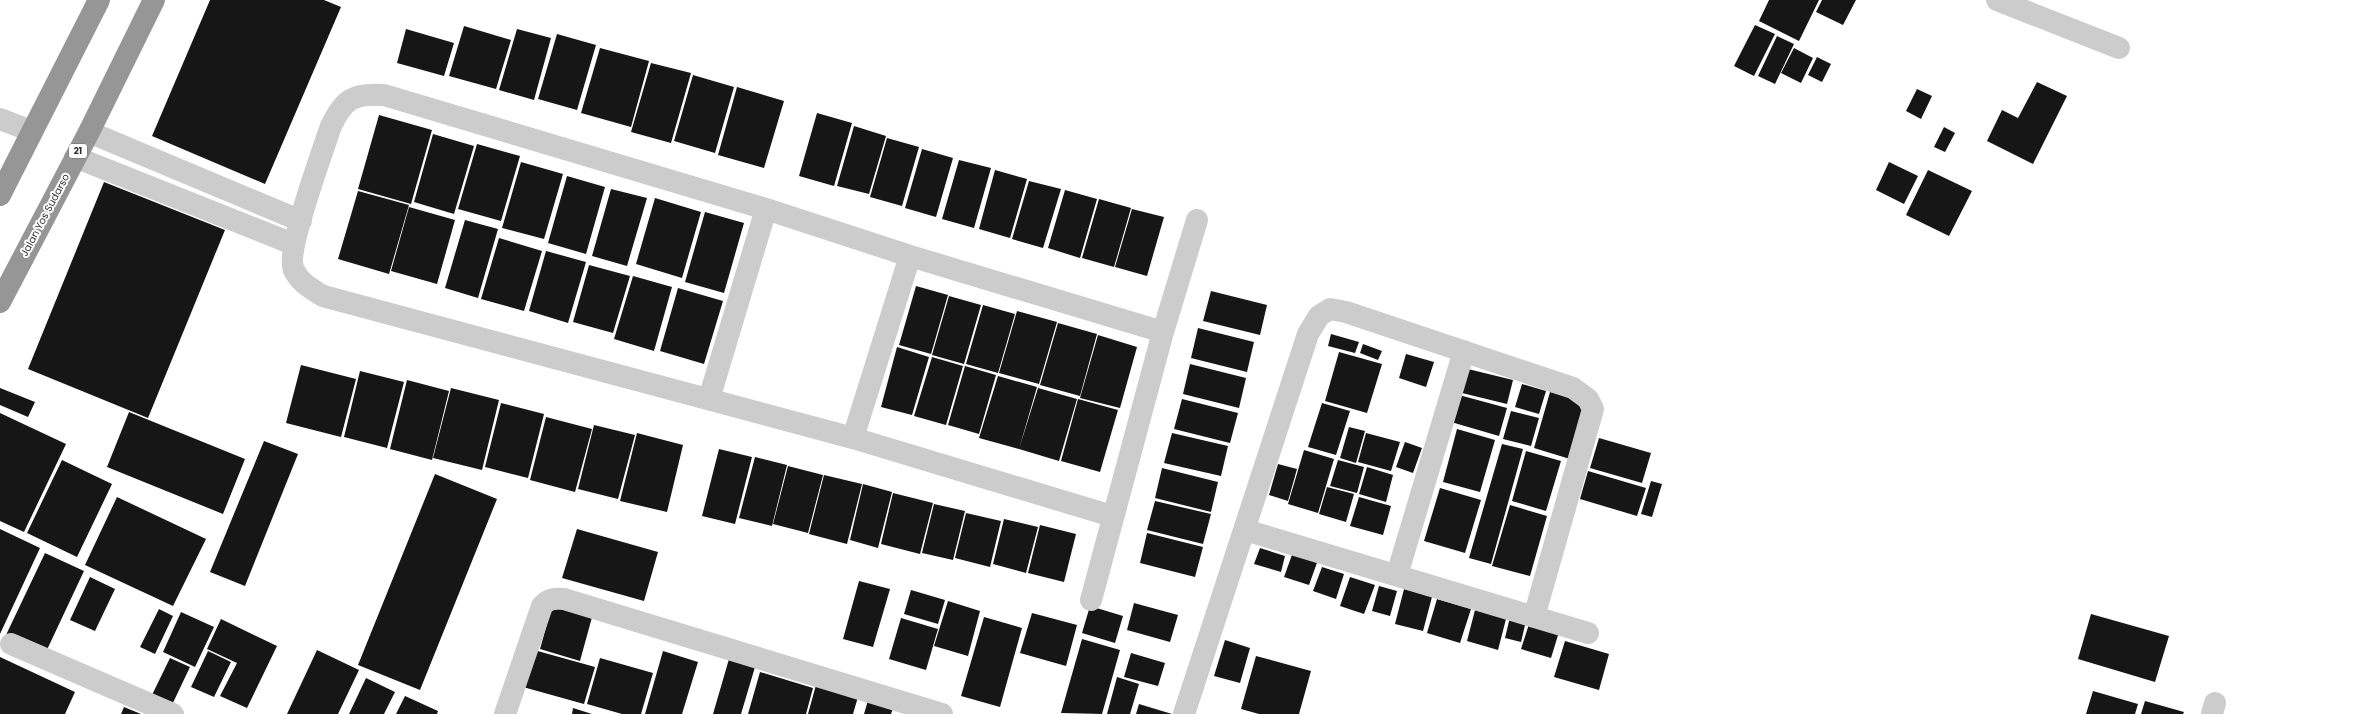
<svg xmlns="http://www.w3.org/2000/svg" width="2380" height="714" viewBox="0 0 2380 714" font-family="Poppins,sans-serif">
<rect width="100%" height="100%" fill="#fff"/>
<path fill="#161616" d="M210,0H324L341,7L265,184L152,136Z
M1769,0H1819L1799,41L1759,21Z
M1822,0H1856L1843,25L1816,12Z
M1755,25L1775,34L1754,76L1734,66Z
M464,26L511,40L496,89L449,76Z
M406,29L454,43L444,76L397,63Z
M517,29L551,38L534,100L499,90Z
M557,34L596,45L577,110L538,99Z
M1777,36L1794,44L1775,84L1758,76Z
M600,48L649,61L631,127L581,113Z
M1794,48L1813,58L1801,83L1781,73Z
M1817,57L1831,64L1822,82L1808,75Z
M651,63L691,73L671,143L631,132Z
M693,75L734,87L715,153L674,141Z
M2037,82L2067,96L2033,164L1987,141L2002,110L2018,118Z
M737,87L784,101L764,168L718,155Z
M1917,89L1932,96L1921,119L1906,111Z
M817,113L852,123L834,186L799,176Z
M379,115L432,130L411,204L358,189Z
M854,126L886,136L869,194L837,186Z
M1944,127L1955,133L1945,152L1934,147Z
M433,134L474,146L454,214L414,202Z
M887,138L919,147L902,206L870,197Z
M477,144L520,156L501,221L458,209Z
M922,149L953,158L936,217L905,208Z
M959,160L991,168L974,228L942,219Z
M521,162L563,174L544,239L502,228Z
M1889,162L1918,176L1904,204L1876,190Z
M995,170L1027,179L1010,238L979,229Z
M1928,170L1972,191L1949,236L1906,215Z
M567,176L605,187L586,254L548,243Z
M1029,181L1061,189L1043,248L1012,239Z
M104,182L225,230L148,418L28,369Z
M611,189L647,198L627,266L592,256Z
M1065,190L1097,199L1080,258L1048,248Z
M358,191L409,205L389,274L338,259Z
M655,198L701,212L682,278L636,264Z
M1099,199L1131,208L1114,267L1082,258Z
M409,207L455,220L437,284L391,271Z
M1132,209L1164,217L1147,276L1115,267Z
M705,212L744,223L724,293L685,282Z
M465,220L498,229L478,298L445,288Z
M499,238L542,251L524,311L481,299Z
M546,251L586,262L568,323L529,311Z
M589,265L630,276L613,333L573,322Z
M633,276L672,287L654,351L614,339Z
M916,286L948,295L931,354L899,345Z
M678,288L723,301L704,364L660,351Z
M1211,291L1267,305L1260,335L1203,321Z
M949,296L981,305L964,364L932,355Z
M983,305L1015,314L998,373L966,364Z
M1017,311L1057,322L1039,384L999,373Z
M1058,323L1097,334L1080,396L1040,385Z
M1198,328L1254,342L1247,372L1191,358Z
M1331,334L1359,342L1355,353L1328,346Z
M1098,335L1137,347L1120,408L1080,398Z
M1363,344L1382,351L1378,360L1360,353Z
M897,347L929,357L912,415L881,407Z
M1339,352L1382,364L1367,413L1325,401Z
M1406,354L1434,362L1426,387L1399,378Z
M932,357L963,366L946,425L914,416Z
M1190,364L1246,378L1239,408L1183,394Z
M301,365L356,379L341,437L286,423Z
M965,366L996,375L979,434L948,425Z
M1468,369L1513,380L1507,404L1462,393Z
M360,371L404,382L387,448L344,437Z
M998,376L1037,387L1019,449L979,438Z
M407,380L449,391L432,460L390,449Z
M1522,384L1546,391L1539,414L1515,407Z
M0,388L35,402L28,417L0,405Z
M451,388L499,400L482,470L433,458Z
M1038,388L1077,399L1059,461L1019,449Z
M1550,392L1586,402L1570,459L1534,448Z
M1459,395L1507,408L1499,436L1451,422Z
M1078,399L1118,410L1100,472L1061,461Z
M1182,399L1238,413L1230,443L1174,429Z
M501,403L544,414L528,478L485,467Z
M1322,403L1350,411L1336,455L1308,447Z
M1511,411L1539,418L1531,446L1503,439Z
M129,412L245,459L223,514L107,467Z
M0,413L66,444L24,532L0,521Z
M546,417L592,429L575,492L530,480Z
M594,425L635,435L618,499L578,489Z
M1349,427L1365,431L1356,463L1340,458Z
M1457,429L1495,440L1480,492L1443,482Z
M637,433L683,445L667,512L620,501Z
M1172,433L1228,446L1221,476L1164,463Z
M1366,433L1400,442L1391,471L1358,462Z
M1599,438L1651,453L1642,483L1590,468Z
M264,441L298,454L245,586L210,572Z
M1405,442L1422,448L1413,473L1396,467Z
M1502,444L1523,449L1491,564L1469,558Z
M719,449L752,457L735,524L702,516Z
M1304,450L1334,459L1318,513L1288,504Z
M1526,451L1561,461L1546,511L1512,501Z
M755,457L787,465L772,526L739,518Z
M62,460L112,484L77,557L27,533Z
M1338,460L1364,467L1357,493L1330,486Z
M1278,464L1297,469L1288,501L1269,495Z
M788,466L823,475L808,533L773,524Z
M1367,467L1393,475L1386,502L1359,494Z
M1162,468L1218,482L1211,512L1155,498Z
M1588,471L1646,488L1637,516L1580,499Z
M435,474L497,499L420,690L358,665Z
M824,475L862,484L847,544L809,534Z
M1651,481L1662,484L1652,517L1641,514Z
M863,484L892,492L878,548L850,540Z
M1327,487L1354,494L1346,522L1319,514Z
M1440,488L1481,500L1465,553L1424,541Z
M893,493L933,503L920,554L881,544Z
M117,497L206,539L173,606L85,565Z
M1359,497L1391,506L1383,535L1350,526Z
M1155,501L1211,514L1203,544L1147,530Z
M934,504L965,511L953,560L922,553Z
M1510,505L1547,516L1530,576L1492,566Z
M966,513L1001,521L990,567L955,558Z
M1004,519L1038,527L1026,573L993,564Z
M1040,525L1076,534L1064,582L1028,573Z
M0,529L40,548L0,634Z
M577,529L658,552L644,601L562,578Z
M1147,533L1203,547L1195,577L1140,563Z
M1260,548L1285,556L1281,572L1254,564Z
M1293,552L1318,560L1309,585L1284,577Z
M45,553L84,571L45,654L6,635Z
M1322,567L1344,574L1336,599L1313,591Z
M90,577L115,589L95,631L70,620Z
M1350,577L1375,585L1364,614L1340,606Z
M859,581L890,589L873,647L843,639Z
M1379,586L1397,591L1390,616L1372,611Z
M1404,589L1432,597L1423,631L1395,624Z
M911,590L945,600L938,624L904,614Z
M554,599L594,610L580,661L540,649Z
M1437,599L1471,609L1460,643L1427,633Z
M948,601L980,611L968,656L934,646Z
M1134,603L1178,615L1170,642L1127,630Z
M1090,606L1123,616L1115,643L1082,633Z
M159,609L173,616L155,654L140,647Z
M1475,610L1506,619L1498,650L1467,641Z
M181,612L214,627L195,667L163,652Z
M1032,613L1077,625L1066,666L1020,653Z
M2091,614L2169,636L2155,682L2078,659Z
M984,617L1022,628L1000,707L961,696Z
M1510,617L1526,621L1521,642L1505,638Z
M901,618L938,629L926,670L889,659Z
M221,619L277,646L247,708L220,696L237,663L207,649Z
M1529,624L1559,632L1551,658L1521,649Z
M1082,639L1120,650L1102,714L1061,713Z
M1225,640L1250,648L1240,683L1214,676Z
M1565,641L1609,654L1599,690L1554,677Z
M317,650L359,670L338,714H287Z
M534,650L595,667L584,704L523,687Z
M208,651L231,662L214,697L191,687Z
M663,651L698,662L682,714H645Z
M1131,653L1165,663L1158,686L1124,677Z
M1256,656L1311,671L1299,714H1259L1241,709Z
M0,657L75,692L65,714H0Z
M170,658L190,667L171,707L151,697Z
M600,658L653,673L641,714H622L587,704Z
M729,659L755,667L741,714H713Z
M760,672L813,688L806,714H748Z
M1117,677L1139,684L1130,714H1107Z
M366,678L395,692L384,714H349Z
M816,685L858,697L853,714H808Z
M2093,691L2138,704L2135,714H2086Z
M405,696L438,711L437,714H396Z
M869,697L894,705L891,714H864Z
M2145,701L2184,712L2183,714H2141Z
M1139,704L1172,714H1136Z
M124,707L141,714H121Z
M573,708L592,714H572Z"/>
<g fill="none" stroke-linecap="round" stroke-linejoin="round">
<path stroke="#ccc" stroke-width="22" d="M1997,0L2119,48
M0,119L31,131
M89,132L301,221
M75,157L293,244
M709,399L766,209
M853,438L910,256
M1112,516L853,438L323,296C312,289 300,283 294,270C285,253 323,150 331,126C344,99 353,93 384,95L766,209L910,256L1163,332
M1245,530L1588,633
M1397,575L1464,351
M1091,600L1163,332L1197,220
M11,644L173,714
M505,714L542,606C548,599 554,598 564,599L942,714
M1184,714L1308,334L1319,316L1330,309L1346,312L1573,388L1588,399L1593,409L1534,617
M2212,714L2215,703"/>
<path stroke="#969696" stroke-width="22" d="M0,195L99,0
M0,302L89,132L154,0"/>
</g>
<g text-anchor="middle" dominant-baseline="central" stroke-width="4" stroke-linejoin="round" paint-order="stroke">
<rect fill="#fff" stroke="#6d6d6d" stroke-width="1" x="69" y="144" width="18" height="14" rx="3"/>
<g font-size="9" font-weight="bold" fill="#2f2f2f">
<text x="78" y="151">21</text>
</g>
<g font-size="10" fill="#2f2f2f" stroke="#fff">
<text transform="translate(45 215) rotate(-62)">Jalan Yos Sudarso</text>
</g>
</g>
</svg>
